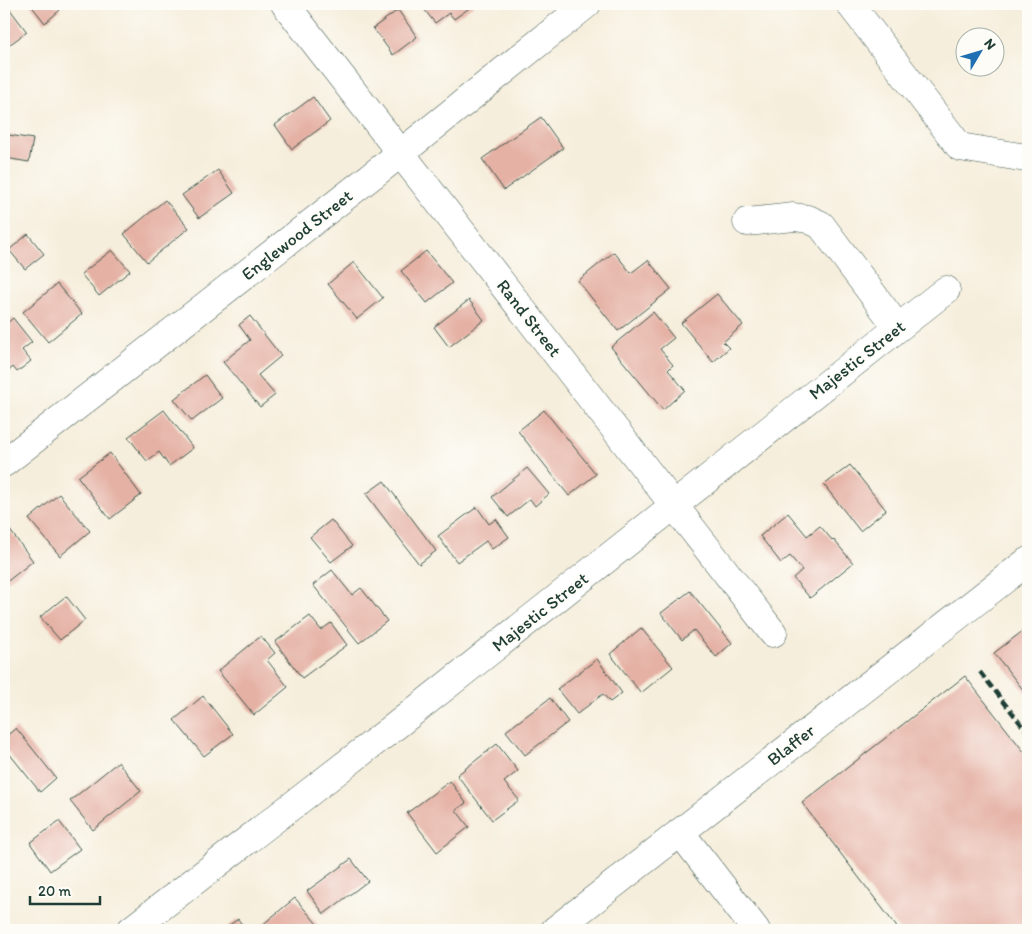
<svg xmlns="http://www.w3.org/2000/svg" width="1032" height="934" viewBox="0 0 1032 934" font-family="Itim,sans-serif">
<rect width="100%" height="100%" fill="#fdfcf7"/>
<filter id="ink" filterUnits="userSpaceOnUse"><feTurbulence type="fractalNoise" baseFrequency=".02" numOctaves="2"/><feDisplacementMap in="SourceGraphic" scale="10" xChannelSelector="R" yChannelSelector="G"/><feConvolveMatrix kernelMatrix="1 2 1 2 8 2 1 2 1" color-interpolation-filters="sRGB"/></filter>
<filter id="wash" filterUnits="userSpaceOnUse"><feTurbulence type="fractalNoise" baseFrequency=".0096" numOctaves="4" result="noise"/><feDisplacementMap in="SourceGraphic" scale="20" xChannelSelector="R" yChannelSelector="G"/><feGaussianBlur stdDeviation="1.12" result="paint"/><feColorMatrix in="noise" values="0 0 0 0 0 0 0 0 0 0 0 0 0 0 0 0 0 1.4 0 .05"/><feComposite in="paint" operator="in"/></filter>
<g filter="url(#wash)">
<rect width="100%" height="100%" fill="#f6eedc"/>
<g id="blocks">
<path fill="#e5b1a4" d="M4,4H6L27,32L9,45L4,38Z
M30,4H55L60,10L45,23Z
M420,4H475L454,19L449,13L435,23Z
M398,10L417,37L393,55L373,28Z
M313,97L330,121L292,149L275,125Z
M541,117L563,148L504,190L482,159Z
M9,135L33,139L29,162L5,158Z
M218,170L234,193L199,218L182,195Z
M165,200L189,228L147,262L124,234Z
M28,234L44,254L25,269L9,250Z
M112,250L130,271L99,296L81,274Z
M426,251L452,283L427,303L401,271Z
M614,252L631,273L648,260L671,289L618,331L578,281Z
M354,262L383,298L357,319L328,284Z
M57,284L82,314L48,342L23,312Z
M717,294L743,325L723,342L729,348L713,362L681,323Z
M469,300L484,320L449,347L434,327Z
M653,312L674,338L660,349L673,365L668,370L685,390L663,410L611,347Z
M250,316L281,356L258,375L275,395L260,407L223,362L250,340L239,325Z
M13,318L32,342L22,350L31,361L17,372L13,367L4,375V326Z
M205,375L222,398L192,421L174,399Z
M164,410L193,448L169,466L159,452L147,461L128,437Z
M544,410L596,474L569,496L518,431Z
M110,453L141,495L110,519L78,477Z
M850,465L886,510L860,531L824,485Z
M527,468L549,494L535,506L530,499L508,517L492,497Z
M384,481L436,551L419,564L366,494Z
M59,494L90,531L60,556L29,519Z
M477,507L489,524L496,519L509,537L492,549L486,541L457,562L438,536Z
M788,513L807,536L820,526L833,541L834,540L853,563L810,598L793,578L802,570L790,556L781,563L760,536Z
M331,520L352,546L331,562L310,537Z
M9,529L33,561L4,584V533Z
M332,570L352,595L361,588L387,621L359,643L313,585Z
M690,591L732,643L716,657L694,630L682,640L661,613Z
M66,596L85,620L60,640L40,617Z
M310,616L321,630L331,623L347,645L302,678L275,642Z
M1028,627V696L994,653Z
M641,628L673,667L641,693L610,654Z
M261,636L275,653L267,660L288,687L254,715L218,671Z
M597,659L622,693L610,702L603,694L577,714L557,689Z
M965,676L1028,757V930H899L802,803Z
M203,696L233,734L204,756L174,720Z
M550,698L568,722L525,755L506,731Z
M16,728L56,778L40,792L4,747V738Z
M497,744L518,771L504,782L519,800L492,820L457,775Z
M118,762L141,791L93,830L70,801Z
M450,781L466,803L456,810L469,827L437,852L407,813Z
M59,821L80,849L50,871L30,843Z
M351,859L368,881L324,914L307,891Z
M295,898L322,930H256Z
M238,919L246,930H230L227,927Z"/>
</g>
</g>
<g filter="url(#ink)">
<use href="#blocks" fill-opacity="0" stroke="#3f584d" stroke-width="1"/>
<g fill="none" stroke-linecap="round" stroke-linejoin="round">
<g stroke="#3f584d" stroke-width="29">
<path id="minor" d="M285,4L773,633
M850,4L960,147L1026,158L1028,156
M747,222L794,217L808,219L821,225L898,328
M4,463L401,153L587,4
M680,832L756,930
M131,930L398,724L946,290
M555,930L1028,561"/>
</g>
<use href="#minor" stroke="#fff" stroke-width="28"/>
<path stroke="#1f3d34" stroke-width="4" stroke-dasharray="8 4" stroke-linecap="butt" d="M980,672L1028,733"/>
</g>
</g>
<g text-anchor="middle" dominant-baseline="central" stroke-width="4" stroke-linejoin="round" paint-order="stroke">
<g font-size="18" fill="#1f3d34" stroke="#fdfcf7">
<text transform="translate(297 235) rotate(-38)">Englewood Street</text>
<text transform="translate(529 318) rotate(52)">Rand Street</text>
<text transform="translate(857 360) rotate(-38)">Majestic Street</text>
<text transform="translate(540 612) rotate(-38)">Majestic Street</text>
<text transform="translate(791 745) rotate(-38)">Blaffer</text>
</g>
</g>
<rect width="1032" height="934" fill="none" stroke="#fdfcf7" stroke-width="20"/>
<g transform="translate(980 52) rotate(52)"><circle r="24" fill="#fdfcf7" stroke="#a4b0a9"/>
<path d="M0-4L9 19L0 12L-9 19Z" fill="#1f6fb2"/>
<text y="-8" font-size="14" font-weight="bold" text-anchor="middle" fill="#1f3d34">N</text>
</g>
<path d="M30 896v8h70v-8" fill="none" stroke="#1f3d34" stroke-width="2.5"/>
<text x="38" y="896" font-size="15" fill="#1f3d34" stroke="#fdfcf7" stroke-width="4" paint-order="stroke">20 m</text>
</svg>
